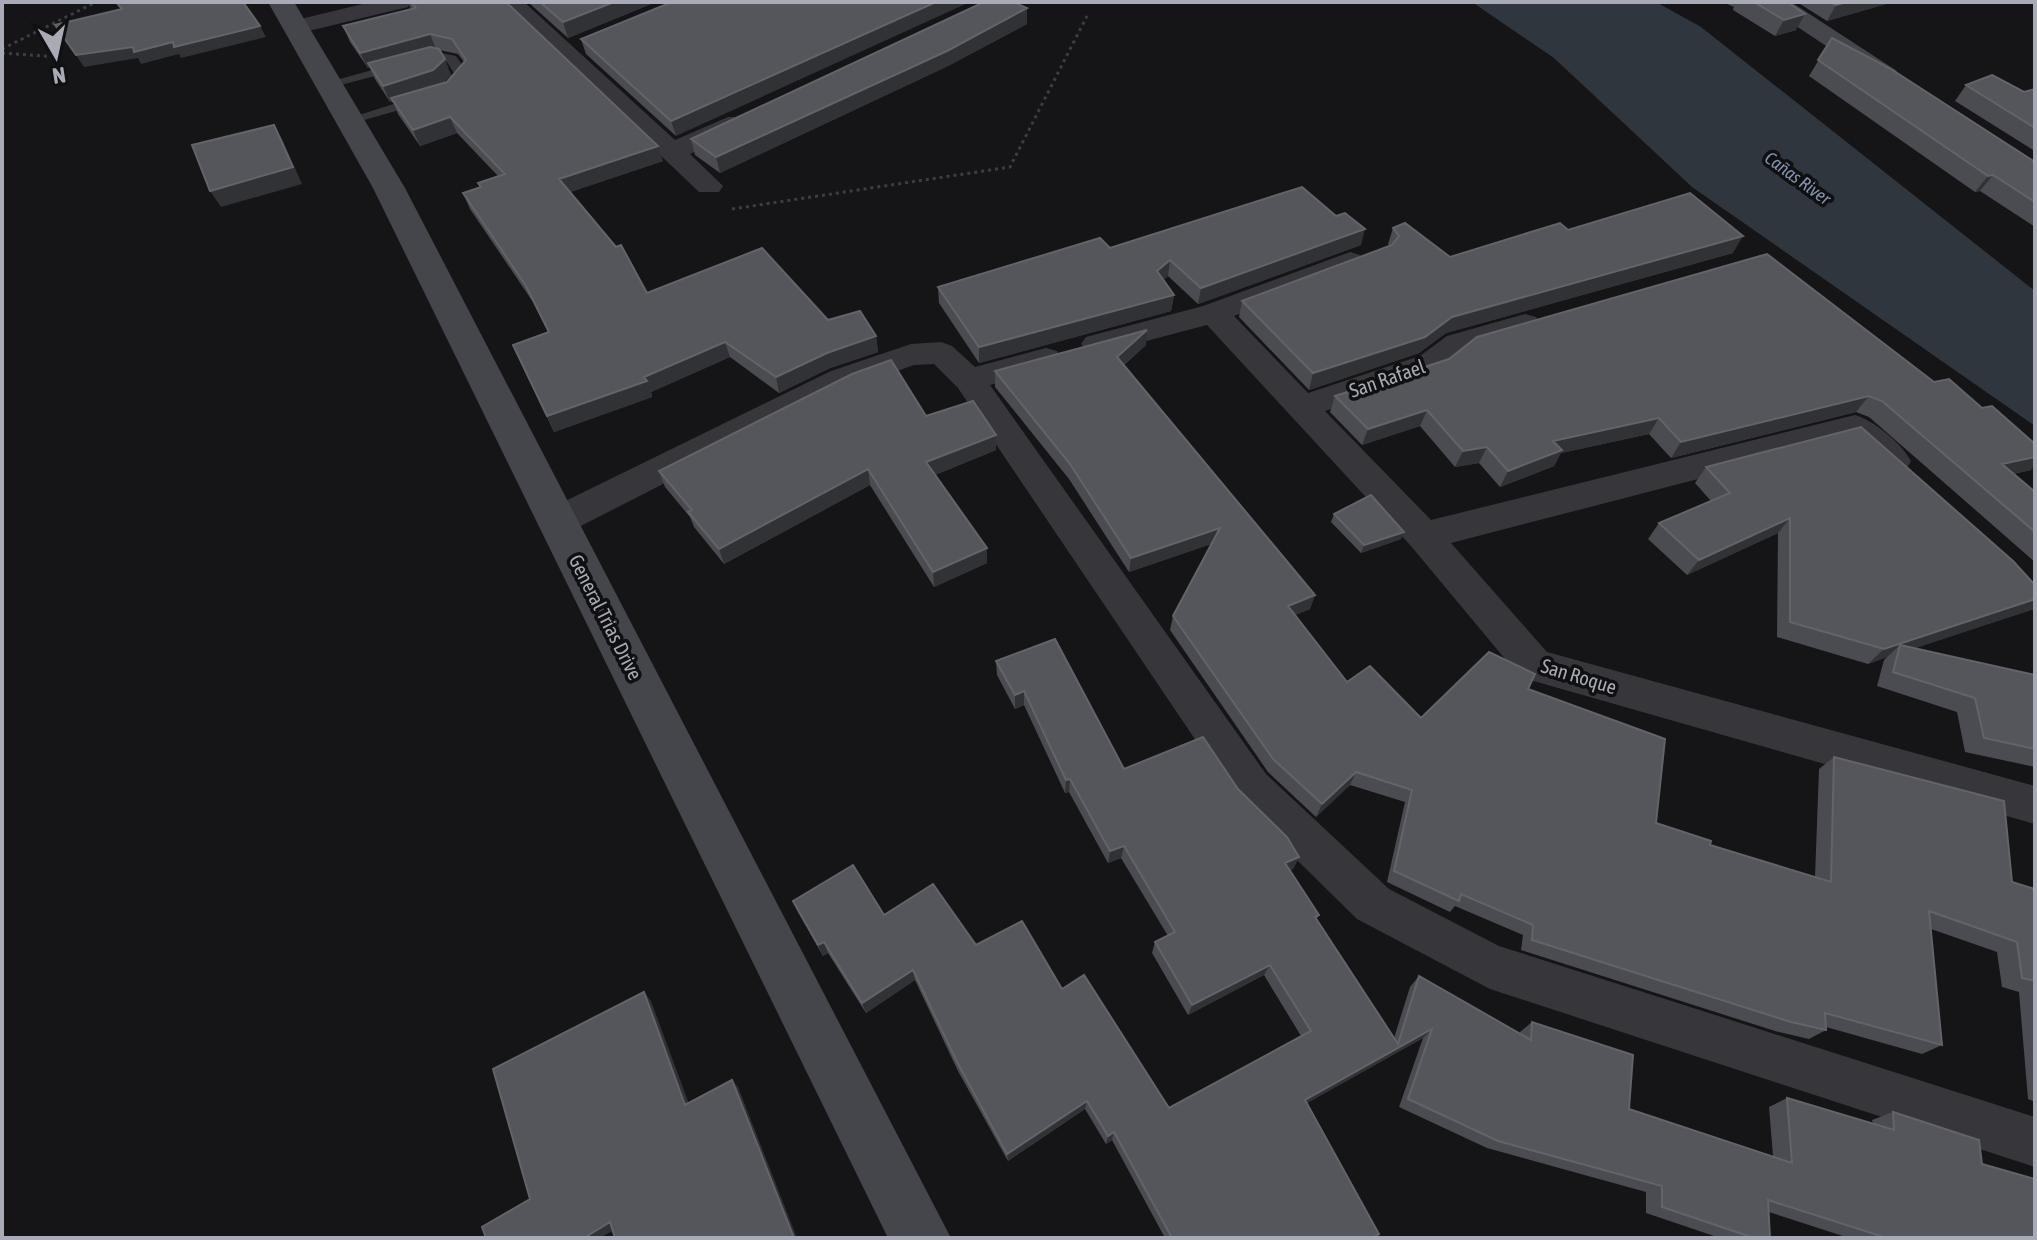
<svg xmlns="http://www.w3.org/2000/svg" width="2037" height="1240" viewBox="0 0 2037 1240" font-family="'Asap Condensed',sans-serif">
<rect width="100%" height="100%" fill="#151517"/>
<path fill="#30363e" d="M1472,2H1656L1701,27L2035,291V426L1692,187L1554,58Z"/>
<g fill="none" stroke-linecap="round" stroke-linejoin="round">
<path stroke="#3d3e42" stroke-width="3" stroke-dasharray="3 4" stroke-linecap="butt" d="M2,49L96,2
M2,53L57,57
M732,209L1010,167L1087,16"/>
<path fill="#37373b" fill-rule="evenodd" d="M437,52L456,56L469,75L457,91L445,88L455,75L447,62L437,60L329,88L322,84Z
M419,96L424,97V103L350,124L343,120Z"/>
<path fill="#37373b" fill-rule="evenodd" d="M371,2H411L408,7L296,34L284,27L288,22Z
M500,2H524L675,140L728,117H746L750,122L746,127L690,154L723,186L719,192H699Z
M1350,252L1360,255L1365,261L1360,267L1234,316L1308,393L1420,356L1447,336L1525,314L1536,317L1540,324L1536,331L1469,350L1442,372L1325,411L1431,520L1855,415C1875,421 1901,443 1911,461L1906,470C1881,477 1866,456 1849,440L1451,543L1547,652L2035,786V824L1520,677L1411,546L1207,325L1097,354L1086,351L1081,344L1086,337L1203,306Z
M941,342L952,346L975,367L1046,348L1057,351L1062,359L1057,367L990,385L1266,774L1389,889L1499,946L2035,1117V1167L1490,989L1357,919L1236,800L958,388L934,364L914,365L853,387L571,531L558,534L545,531L540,521L545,511L831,371L911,344Z"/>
<path fill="#45464b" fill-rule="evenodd" d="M268,2H294L405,188L951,1238H888L373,188Z
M1760,2H1791L1897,71L1893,77H1873Z"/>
</g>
<path fill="#4b4c51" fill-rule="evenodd" d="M408,2H506L663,161L570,192L647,293L828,320L876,336L878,352L830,368L779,393L730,357L651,392L652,397L554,432L513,345L548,332L533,302L470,209L463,193L480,188L478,183L498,176L457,133L420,146L398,114L393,101L390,102L375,79L370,68H368L350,42L343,26L411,9ZM439,50L458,54L464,62L447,82L443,83L451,75Z
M528,2H656L568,38Z
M672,2L676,136L586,54L581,39Z
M1723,2H1787L1796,30L1775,36L1733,10L1734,7Z
M1797,2H1893L1827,21Z
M1027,8V24L948,66L720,173L695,155L691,139Z
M1832,38L2035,162V227L1980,191L1975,192L1809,76Z
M1966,85L2024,92L2035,89V151L1955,101Z
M1393,228L1450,257L1568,230L1733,253L1446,333L1419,353L1309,390L1239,317L1242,301L1389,246L1388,244Z
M1361,245L1198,304L1168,276L1163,280L1174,295L1171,311L979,363L939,303L938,287L1110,248Z
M1767,254L2031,470L2013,474L2035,492V562L1869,417L1856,412L1671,458L1649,434L1561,453L1554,466L1500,487L1479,463L1455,467L1420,426L1362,445L1330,412L1335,396Z
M1146,345L1124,365L1315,595L1310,609L1295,615L1347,682L1421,718L1528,689L1656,823L1710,845L1815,877L1819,769L1834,757L2012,882L2035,889V1102L2028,1099L2019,992L2002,987L1997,952L1931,929L1942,1045L1922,1054L1826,1027V1030L1809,1039L1775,1031L1521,950L1523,935L1455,906L1450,912L1387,882L1405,802L1350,785L1316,817L1268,772L1170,630L1173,616L1211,544L1129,572L1069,479L995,387V371Z
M926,416L996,450L935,475L987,563L934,587L870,485L724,564L694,527L690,517L665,487L659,471Z
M1706,467L2034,609L1914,648L2035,675V767L1965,752L1957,712L1877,686L1884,660L1887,657L1868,664L1777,637L1778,533L1687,575L1648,539L1659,523L1711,501L1695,483Z
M1334,514L1401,539L1361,553L1331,522Z
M996,661L1124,769L1238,789L1299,857L1293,869L1290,870L1319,915L1316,920L1394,1038L1410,987L1419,976L1520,1034V1032L1532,1022L1629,1109L1773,1156L1769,1107L1787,1098L1873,1124L1872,1120L1893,1112L1982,1164L2035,1238H1849L1769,1212L1770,1238H1720L1646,1213V1192L1487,1148L1399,1107L1423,1038L1307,1103L1373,1238H1165L1112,1140L1106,1144L1085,1109L1008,1161L958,1071L915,980L866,1013L828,953L823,956L798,912L793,901L884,915L976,945L1062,989L1169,1108L1301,1036L1264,975L1188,1015L1152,953L1155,942L1168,936L1121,858L1108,863L1069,792L1065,793L1024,705L1015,709L997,675Z"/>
<path fill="#313235" d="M614,2H656L568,38L563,22Z
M936,2H970L676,136L671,121Z
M1847,2H1893L1827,21L1836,5Z
M1027,8V24L948,66L720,173L716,157Z
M1805,14L1796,30L1775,36L1784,20Z
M260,26L266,37L181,58L179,54L141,64L138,58L84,67L76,55Z
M430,34L436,49L368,63L370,68H368L360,53Z
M445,59L451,75L439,86L390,102L383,86Z
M450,117L457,133L420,146L413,130Z
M274,125L283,141L302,184L221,207L210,191Z
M658,146L663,161L565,194L559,179Z
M1993,175L1980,191L1975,192L1988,176Z
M1365,229L1361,245L1198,304L1201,288Z
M1743,236L1733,253L1446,333L1419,353L1309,390L1313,373L1452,317Z
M1170,260L1168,276L1155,288L1157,271Z
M1174,295L1171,311L979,363V347Z
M1147,330L1146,345L1115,372L1117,357Z
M876,336L878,352L830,368L779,393L776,377L827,353Z
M725,342L730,357L651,392L652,397L554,432L547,416L644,377Z
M1869,396L1856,412L1671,458L1681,442Z
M1427,410L1420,426L1362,445L1368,429Z
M1659,418L1649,434L1561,453L1554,466L1500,487L1508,471L1553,441Z
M996,435V450L927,478L926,462Z
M1487,447L1479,463L1455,467L1463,451Z
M2035,457V466L2031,470L1986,480L2002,464Z
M868,469L870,485L724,564L719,549Z
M1790,518L1778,533L1687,575L1699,560Z
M1220,528L1217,542L1129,572L1131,558Z
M1404,532L1401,539L1361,553L1364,545Z
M987,548V563L934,587L933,572Z
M1315,595L1310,609L1283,620L1288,606Z
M2035,599V607L2034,609L1898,654L1900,645L1887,657L1868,664L1884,649Z
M1024,691V705L1015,709V695Z
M1356,772L1350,785L1316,817L1322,804Z
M1070,779L1069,792L1065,793L1066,780Z
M1124,846L1121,858L1108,863L1110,851Z
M1299,857L1293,869L1279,875L1285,863Z
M824,942L828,953L823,956L818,945Z
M1270,965L1264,975L1188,1015L1192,1005Z
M913,970L915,980L866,1013L862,1003Z
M644,992L651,1001L692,1112L685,1105Z
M1432,1029L1423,1038L1298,1108L1305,1100Z
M732,1080L738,1087L797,1238H794Z
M1087,1101L1085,1109L1008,1161L1007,1154Z
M1114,1132L1112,1140L1106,1144L1108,1136Z
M610,1222L619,1227L600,1238H584Z"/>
<path fill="#55565b" stroke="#626469" stroke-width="2" d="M116,2H243L260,26L174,47L173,42L134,52L133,47L76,55L55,25L122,9Z
M411,2H506L658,146L559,179L616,247L621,245L647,293L762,248L828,320L860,311L876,336L827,353L776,377L725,342L644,377L647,381L547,416L513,345L549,332L526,286L463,193L481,187L478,183L505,174L450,117L413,130L391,98L447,82L466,60L452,39L430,34L360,53L343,26L416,8Z
M540,2H614L563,22Z
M672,2H936L671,121L581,39Z
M984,2H1013L1027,8L947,51L716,157L691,139Z
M1754,2H1787L1805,14L1784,20Z
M1830,2H1847L1836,5Z
M1832,38L1891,69L2035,162V202L1993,175L1988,176L1818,60Z
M430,47L439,49L445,59L433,70L383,86L368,63Z
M1992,75L2024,92L2035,89V128L1966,85Z
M274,125L293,167L210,191L192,145Z
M1302,187L1336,216L1345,213L1365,229L1201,288L1170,260L1157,271L1174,295L979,347L938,287L1100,238L1110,248Z
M1690,193L1743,236L1452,317L1425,337L1313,373L1242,301L1392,245L1399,236L1393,228L1405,223L1450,257L1560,223L1568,230Z
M1767,254L1934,382L1949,379L1982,408L1992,406L2035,444V457L2002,464L2035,492V532L1882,401L1869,396L1681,442L1659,418L1553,441L1562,450L1508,471L1487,447L1463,451L1427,410L1368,429L1335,396L1449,359L1477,337Z
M1147,330L1117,357L1315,595L1288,606L1347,682L1370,666L1421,718L1489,652L1535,674L1528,689L1665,739L1656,823L1711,841L1710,845L1831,882L1834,757L2004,801L2012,882L2035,889V981L2022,978L2017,942L1929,911L1942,1045L1825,1013L1826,1030L1791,1022L1532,940L1533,925L1461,894L1459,901L1394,871L1412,790L1356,772L1322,804L1273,759L1173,616L1220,528L1131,558L1070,464L995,371Z
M891,360L926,416L973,401L996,435L926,462L987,548L933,572L868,469L719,549L688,512L692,510L659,471L852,374Z
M1861,427L2013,561L2035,585V599L1884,649L1790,622V518L1699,560L1659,523L1730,493L1706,467Z
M1371,495L1404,532L1364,545L1334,514Z
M1055,639L1124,769L1203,737L1238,789L1287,837L1299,857L1285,863L1319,915L1315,917L1398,1044L1419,976L1531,1040L1532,1022L1633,1055L1629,1109L1792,1163L1787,1098L1894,1130L1893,1112L1979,1140L1982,1164L2035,1179V1238H1887L1768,1200L1770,1238H1754L1662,1207V1186L1498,1141L1408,1099L1432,1029L1305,1100L1379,1234L1372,1238H1172L1114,1132L1108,1136L1087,1101L1007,1154L957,1062L913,970L862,1003L824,942L818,945L793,901L853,865L884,915L933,884L976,945L1022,921L1062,989L1084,975L1169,1108L1311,1031L1270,965L1192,1005L1155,942L1175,932L1124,846L1110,851L1070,779L1066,780L1024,691L1015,695L996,661Z
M1900,645L2035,675V749L1984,738L1975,698L1893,672Z
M644,992L685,1105L732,1080L794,1238H615L610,1222L584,1238H486L482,1227L530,1199L493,1069Z"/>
<g text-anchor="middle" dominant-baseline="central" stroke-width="7" stroke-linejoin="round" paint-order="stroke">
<g font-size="18" font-style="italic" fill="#8395ad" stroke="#101012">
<text transform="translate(1798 178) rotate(36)">Cañas River</text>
</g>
<g font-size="20" fill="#a8abb5" stroke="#101012">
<text transform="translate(1387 378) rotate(-19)">San Rafael</text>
<text transform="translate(606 617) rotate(63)">General Trias Drive</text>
<text transform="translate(1579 676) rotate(17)">San Roque</text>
</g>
</g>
<rect width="2037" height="1240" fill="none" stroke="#a8abb5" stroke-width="8"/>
<g transform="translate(56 56) rotate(171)" stroke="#101012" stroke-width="6" paint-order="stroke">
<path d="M0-6L14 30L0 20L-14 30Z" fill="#a8abb5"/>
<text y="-12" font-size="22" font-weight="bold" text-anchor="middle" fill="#a8abb5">N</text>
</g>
</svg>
